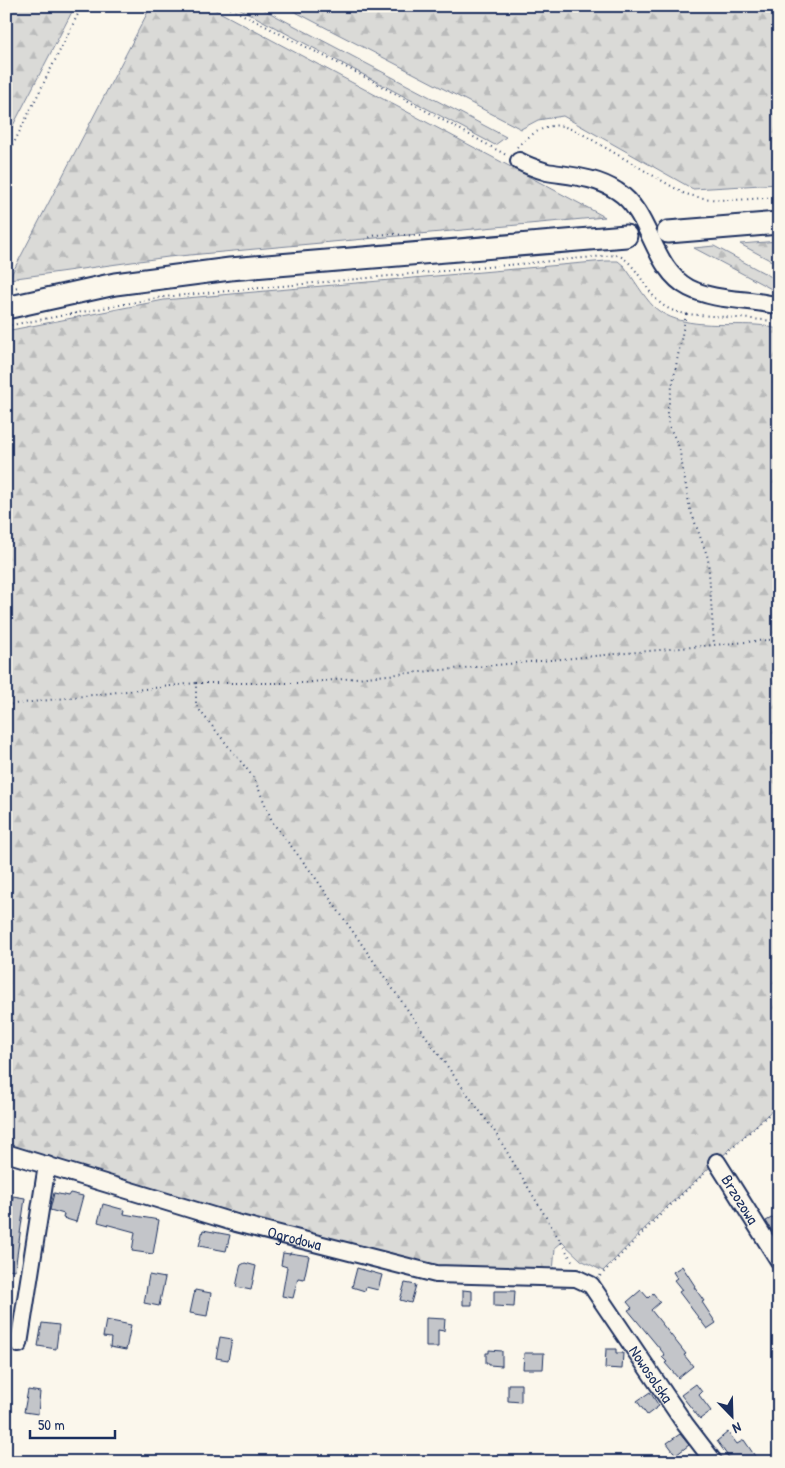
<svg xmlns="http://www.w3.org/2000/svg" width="785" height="1468" viewBox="0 0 785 1468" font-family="'Patrick Hand',sans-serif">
<defs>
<pattern id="forest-firs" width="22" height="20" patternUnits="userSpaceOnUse" patternTransform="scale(1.25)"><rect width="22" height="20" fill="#dadad7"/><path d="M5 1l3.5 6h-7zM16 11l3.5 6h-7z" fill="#babbbb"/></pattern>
</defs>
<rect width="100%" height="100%" fill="#fbf7ec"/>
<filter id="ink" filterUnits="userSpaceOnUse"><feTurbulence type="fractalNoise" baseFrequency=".02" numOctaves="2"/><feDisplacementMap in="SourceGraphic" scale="10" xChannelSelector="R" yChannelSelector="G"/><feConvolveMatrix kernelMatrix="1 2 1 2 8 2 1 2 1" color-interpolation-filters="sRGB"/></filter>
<g filter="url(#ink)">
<path fill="url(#forest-firs)" stroke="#7a849a" d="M6,6H75L6,139Z
M151,6H208L605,217L168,257L9,279Z
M235,6H257L506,137L495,145Z
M284,6H779V184L693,189L563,116L538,120L521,129Z
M779,241V265L740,244Z
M714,246L779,281V293L694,248Z
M606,261H618L624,266C634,279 643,296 654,307C680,330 724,323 756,325C764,325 771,328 779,329V1104L657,1216L603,1271L581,1260L562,1242L555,1248L553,1272L438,1271L6,1154V331L164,300Z"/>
<path fill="#c3c5c9" stroke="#1b2f5e" d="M54,1193L68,1196L70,1193L83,1196L76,1222L63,1218L64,1214L50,1210Z
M13,1196L25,1198L15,1270L6,1269V1243L8,1228H6V1219H10Z
M103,1204L125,1210L124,1214L159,1220L153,1254L132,1251L135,1232L98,1222Z
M779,1214V1242L766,1221Z
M203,1230L230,1235L226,1251L199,1246Z
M283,1253L290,1254V1253L309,1256L304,1279L298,1278L293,1298L282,1296L287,1267L281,1265Z
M245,1263L256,1266L251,1290L236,1287L240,1268L241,1265Z
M682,1266L695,1286L694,1287L704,1301L702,1302L716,1323L707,1329L679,1292L682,1290L674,1280L677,1278L673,1272Z
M357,1268L382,1275L378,1290L366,1287L365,1291L352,1287Z
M149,1275L165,1278L159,1306L144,1303Z
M405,1283L416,1285L411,1303L400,1300Z
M195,1290L211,1293L207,1316L190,1313Z
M463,1290L472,1291V1305H463Z
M641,1290L648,1298L653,1293L660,1302L651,1310L686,1354L684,1355L693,1366L678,1378L665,1363L667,1362L662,1357L665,1355L628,1310L632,1308L627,1302Z
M494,1291H515L514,1307L494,1306Z
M426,1318L445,1319L444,1331L438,1330V1347H426Z
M106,1320L131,1325L126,1350L110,1347L111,1338L103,1337Z
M42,1323L59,1325L56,1349L38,1346Z
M220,1337L232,1339L228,1360L216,1358Z
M606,1349H616V1353H623L622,1369L605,1368Z
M489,1350L502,1351V1366L489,1365V1363H486V1353H489Z
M524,1353H544L543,1369H523Z
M508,1384H521V1402L508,1401Z
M696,1384L702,1392L699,1395L711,1411L700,1419L681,1395Z
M28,1390L40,1392L38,1414L24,1412Z
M650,1392L659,1406L647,1415L637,1401Z
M728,1432L737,1444L744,1440L759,1462H732L717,1441Z
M680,1434L689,1445L676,1455L667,1443Z"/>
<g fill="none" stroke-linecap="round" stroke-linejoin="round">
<g stroke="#1b2f5e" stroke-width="20">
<g id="minor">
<path d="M519,161C528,166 537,169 547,172C571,176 596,177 617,191C652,213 651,268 689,288C717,302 749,298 779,306"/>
<path id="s1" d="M6,1153L236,1223L436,1274L576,1278L591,1285L685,1424L714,1462"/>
<path id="s2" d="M717,1162L779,1261"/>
<path d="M19,1344L47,1165"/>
</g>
</g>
<g stroke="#1b2f5e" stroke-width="25">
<path id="major" d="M668,232L779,223
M6,308L115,284L230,269L626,236"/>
</g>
<path stroke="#1b2f5e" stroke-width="2" stroke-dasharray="1 4" stroke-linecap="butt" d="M226,6L363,76L508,156
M517,147C528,136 546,123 562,126C567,127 572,130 577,131L683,193C716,204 745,199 779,197
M6,159L82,6
M365,240C378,230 405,236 421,236
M6,289L19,287
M686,314L667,413L669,426L679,447L690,509L708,558L714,644
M6,326L163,297L616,255C633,258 645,289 658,301C666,309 675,312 686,314L764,320L779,322
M196,683H301L779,639
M6,705L196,683V706L254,778L273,823L312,873L439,1055L495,1132L574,1264
M727,1153L779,1105
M600,1276L659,1216L707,1171"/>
<use href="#minor" stroke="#fbf7ec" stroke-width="16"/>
<use href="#major" stroke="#fbf7ec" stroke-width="21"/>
</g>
</g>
<g text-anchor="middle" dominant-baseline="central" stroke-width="4.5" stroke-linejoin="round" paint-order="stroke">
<g font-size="16" fill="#1b2f5e" stroke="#fbf7ec">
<text stroke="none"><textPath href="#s2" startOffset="44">Brzozowa</textPath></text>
<text stroke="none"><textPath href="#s1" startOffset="301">Ogrodowa</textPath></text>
<text stroke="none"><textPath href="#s1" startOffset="711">Nowosolska</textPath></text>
</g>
</g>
<rect width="785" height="1468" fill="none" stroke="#fbf7ec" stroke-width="25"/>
<rect x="12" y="12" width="760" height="1443" fill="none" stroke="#1b2f5e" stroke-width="2" filter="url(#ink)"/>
<g transform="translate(732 1416) rotate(157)" stroke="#fbf7ec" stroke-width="4" paint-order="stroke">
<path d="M0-4L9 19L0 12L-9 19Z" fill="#1b2f5e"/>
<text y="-8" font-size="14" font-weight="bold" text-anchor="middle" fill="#1b2f5e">N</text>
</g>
<path d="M30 1430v8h85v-8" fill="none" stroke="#1b2f5e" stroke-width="2.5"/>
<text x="38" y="1430" font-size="15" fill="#1b2f5e" stroke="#fbf7ec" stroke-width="4" paint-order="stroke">50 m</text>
</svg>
